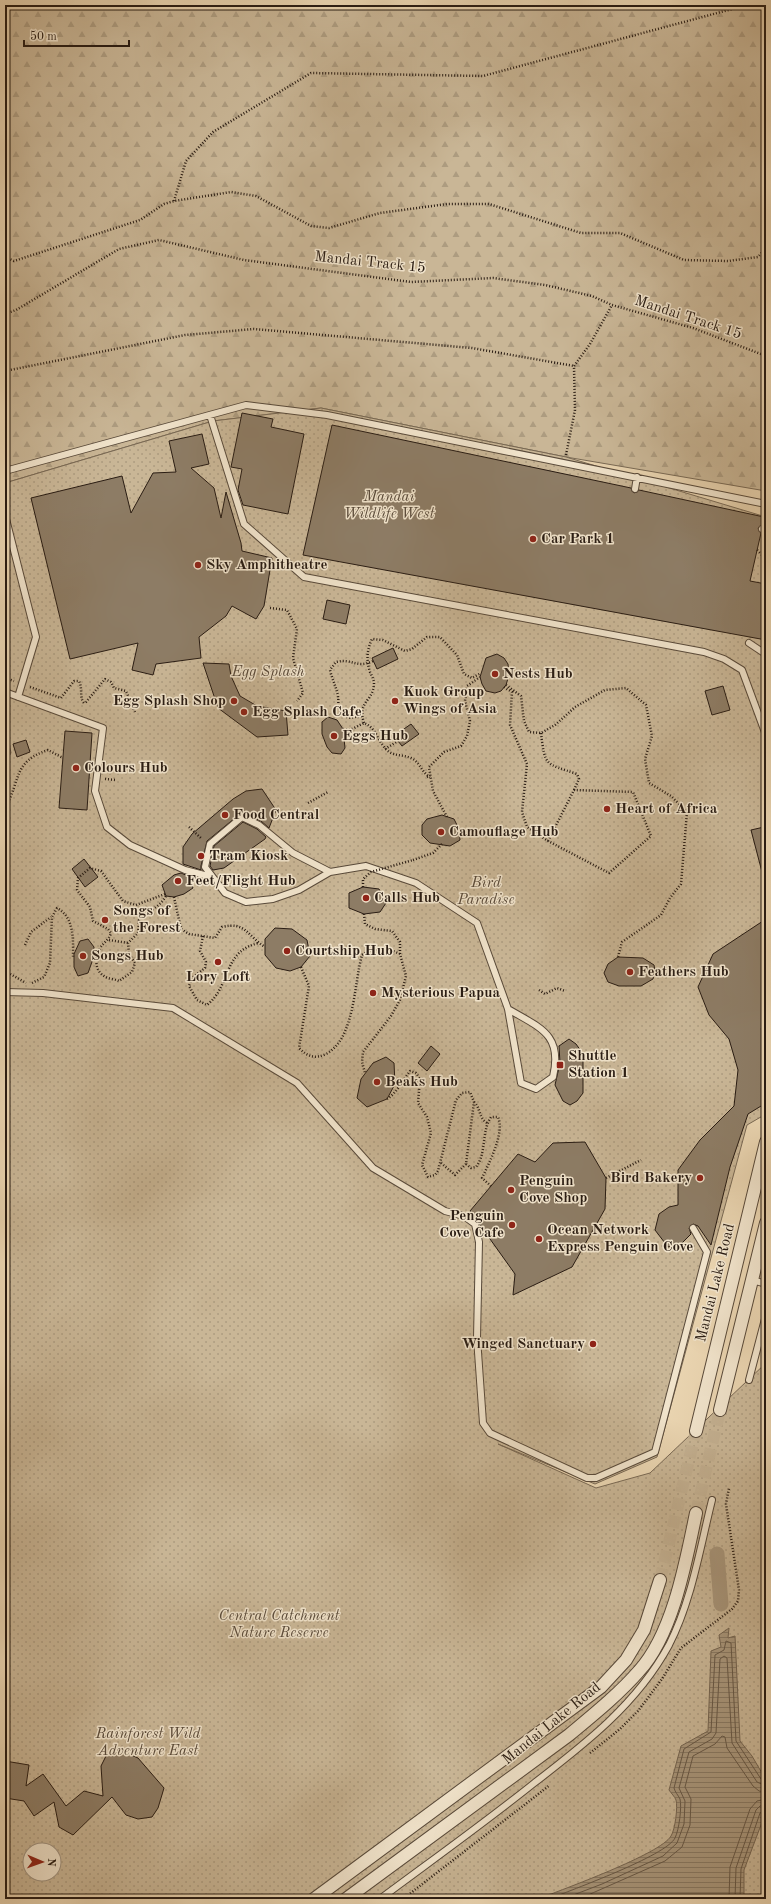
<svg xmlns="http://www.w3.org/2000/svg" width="771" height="1904" viewBox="0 0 771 1904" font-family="'Old Standard TT',serif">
<defs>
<pattern id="forest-firs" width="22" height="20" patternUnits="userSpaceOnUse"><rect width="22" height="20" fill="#c9b696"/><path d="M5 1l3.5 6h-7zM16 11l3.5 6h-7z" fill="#ad9c80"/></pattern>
<pattern id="park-dots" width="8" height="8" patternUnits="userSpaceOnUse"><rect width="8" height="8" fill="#c9b696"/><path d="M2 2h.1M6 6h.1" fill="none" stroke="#ad9c80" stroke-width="1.8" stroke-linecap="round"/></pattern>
<pattern id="water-rules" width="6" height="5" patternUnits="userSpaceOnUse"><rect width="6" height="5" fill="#a8967b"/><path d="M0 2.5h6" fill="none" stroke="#897a64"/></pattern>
</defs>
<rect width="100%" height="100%" fill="#ead5b1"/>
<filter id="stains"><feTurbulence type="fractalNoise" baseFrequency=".005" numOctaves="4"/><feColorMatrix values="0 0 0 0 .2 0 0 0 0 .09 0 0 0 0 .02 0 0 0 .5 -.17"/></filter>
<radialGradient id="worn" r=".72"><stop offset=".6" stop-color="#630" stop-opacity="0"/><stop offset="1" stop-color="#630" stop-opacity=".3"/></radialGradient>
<path fill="url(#forest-firs)" stroke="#796954" d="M5,5H766V491L566,457L321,408L213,421L5,483Z"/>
<path fill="url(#park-dots)" stroke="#796954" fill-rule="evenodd" d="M321,408L566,457L766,517V1114L747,1125L657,1457L595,1484L498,1444L596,1488L650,1473L766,1363V1899H5V483L213,421ZM30,1850H54V1874H30Z"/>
<path fill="url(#water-rules)" stroke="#756551" d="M5,735L8,737L11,753L5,762Z
M729,1628L728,1638L735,1636L740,1741L752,1756L766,1780L764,1817L744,1870V1899H538C561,1890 661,1854 671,1836C675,1830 678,1807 676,1800C675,1797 671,1793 669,1790L681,1746L708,1731L711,1651L721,1647L719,1635Z"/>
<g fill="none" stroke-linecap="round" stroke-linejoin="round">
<path stroke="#685947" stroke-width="1" d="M549,1899C571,1890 666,1856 675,1838C679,1830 682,1807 680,1799C678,1795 675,1792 674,1788L684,1749L711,1732L715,1655L724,1650L726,1641L731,1643L736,1741L761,1779L766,1781
M563,1899L602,1884L663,1856L677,1843L684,1824L685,1801L679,1788L689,1752L712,1739L716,1733L720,1659L724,1656L727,1658L732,1743L757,1782L766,1786
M579,1899L665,1861L682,1847L690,1825L691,1799L685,1787L693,1756L715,1744L722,1736L725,1737L727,1748L753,1786L759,1791L766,1792
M729,1899L730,1867L750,1809L757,1801L766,1799
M735,1899L736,1868L756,1810L760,1806L766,1805
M740,1899L741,1869L760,1813L766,1810"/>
<path stroke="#a8967b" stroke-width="15" d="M717,1554L721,1604"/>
</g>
<path fill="#8d7c65" stroke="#291c13" d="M242,413L273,419L271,427L304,434L288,514L243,505L238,490L242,469L231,467Z
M332,425L631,488L634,493L639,490L764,517L763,525L758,528L761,533L750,581L766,584V640L303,555Z
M202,434L209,464L191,468L214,488L221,518L226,492L241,543L242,551L272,558L264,606L256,619L232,606L226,616L199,637L201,658L156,664L153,675L132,670L138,643L70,659L31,498L122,476L131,513L153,473L176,472L169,441Z
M327,600L350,605L346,624L323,619Z
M393,648L398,659L377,669L372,658Z
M497,654L504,658L508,664L509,675L506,685L501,691L495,693L486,691L482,684L480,677L486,658Z
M203,663L229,664L231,676L240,696L257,706L286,711L288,735L257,737L218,708Z
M723,686L730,710L712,715L705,691Z
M328,717L337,720L343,729L345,748L341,754L332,753L327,747L322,734V722Z
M411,724L419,734L402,746L394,736Z
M65,731L92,733L87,810L59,808Z
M26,740L30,752L17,757L13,744Z
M262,789L276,810L269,828L261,821L241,813L207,841L201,866V870L183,864V847L192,834L233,799L246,791Z
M442,815L454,819L459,829L460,840L450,846L430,843L422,835V825L427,819Z
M243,822L257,829L266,837L265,839L224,868L213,870L210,866L214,846Z
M764,827L766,836V871L762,872L751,830Z
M84,859L98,877L85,887L72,869Z
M181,873L188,876L193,888L184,894L174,897L166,896L162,885L174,875Z
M363,887L379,889L386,903L380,912L364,914L349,908V893Z
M766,919V1103L748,1114L730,1167L711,1245L698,1226L693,1224L689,1228L691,1234L680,1245L668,1247L655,1230L659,1214L669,1207L678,1205V1170L700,1140L734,1106L738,1070L729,1039L709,1015L698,987L713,954Z
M275,928L292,929L307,940L310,956L301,967L290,971L276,968L265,955V939Z
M88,939L94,947L93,959L88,973L78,976L74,967V954L80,941Z
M618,957L643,958L654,965L655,971L653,979L641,986H619L608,982L604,973L608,964Z
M569,1039L576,1044L581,1051L583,1062V1093L577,1101L570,1105L563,1101L555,1085L560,1063L559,1046Z
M431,1046L440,1054L427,1071L418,1063Z
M386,1057L394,1063L395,1084L387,1099L367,1107L357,1098L361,1079L373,1063Z
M585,1142L606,1178L605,1209L572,1267L513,1295L515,1274L470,1211L518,1154L535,1162L553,1143Z
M122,1751L138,1758L164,1788L158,1808L152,1817L138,1819L126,1815L112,1797L73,1835L59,1827L54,1802L34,1816L24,1801L5,1798V1761L29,1765L26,1786L43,1774L66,1806L84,1791L103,1796L101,1766L107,1754Z"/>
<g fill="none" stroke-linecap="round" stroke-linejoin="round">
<path stroke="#c3b091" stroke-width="12" stroke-dasharray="12 6" stroke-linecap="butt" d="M696,1513L720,1410
M660,1580L696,1431"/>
<g stroke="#594a3a" stroke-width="8">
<path id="service" d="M210,415L244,524L304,577L704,652L724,659L742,670L766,735
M5,471L246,405L327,415L766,504
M635,489L637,477
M5,515L36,637L18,697
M762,529L766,530
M749,643L764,653L766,656
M5,692L103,728L95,791L107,827L130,845L185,870L212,877
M330,872L293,853L259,825L242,817L210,844L205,867L225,893L246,902L273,899L299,890L330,872L366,866L416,883L477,923L508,1009L521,1083L536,1089L553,1077C563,1034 540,1028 508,1009
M5,992L43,993L173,1008L297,1083L373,1168L445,1211L464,1216L475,1224L479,1242L477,1338L483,1423L490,1433L587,1478H596L655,1452L707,1252L693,1228
M752,1280L766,1284
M749,1380L766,1315
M380,1899C431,1861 483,1824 533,1784C585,1744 637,1704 669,1645C692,1600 700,1548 712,1500"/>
</g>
<g stroke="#594a3a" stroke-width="14">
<path id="minor" d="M720,1410L766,1223
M696,1431L766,1142
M314,1899L601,1687L626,1660L644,1630L660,1580
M346,1899L569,1735C593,1715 618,1695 639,1671C673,1634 686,1561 696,1513"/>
</g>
<path stroke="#291c13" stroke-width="2.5" stroke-dasharray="1 2" stroke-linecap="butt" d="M174,201L186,161L213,132L311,73L483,76L747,5
M5,257L14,261L140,220L164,204L174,201L231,192L256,196L311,226L329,228L380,213L447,204H489L581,233H620L684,260L728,261L758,257L766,248
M5,314L16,310L119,249L159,240L244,260L411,282L493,278L545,285L592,296L612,305L693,328L766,356
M5,371L185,335L254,329L472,348L574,366
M566,455L575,410L574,366L590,344L612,305
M757,550L766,559
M270,608L287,610L297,629L293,658L303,693L297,701
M5,678L14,681
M506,685L521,696L524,721L529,732L541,733L555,725L575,707L605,690L626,688L646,705L652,736L645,759L649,783L671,796L687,812L681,884L670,898L661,915L622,942L618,957
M30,687L61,698L74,681H79C83,689 79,697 84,703L86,702L105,679L111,682L114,688L126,691L135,712
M504,687L512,692L510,725L527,764L522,812L527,827L548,841L609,873L651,836L633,792L574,790L548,841
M362,716L348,718L341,712L338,706C340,693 333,683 330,670L336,662C353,658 356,669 373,661
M364,723C357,701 373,702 374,684C374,680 372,676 370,672C366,660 367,650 372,639L383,640L405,651L412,649L427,637H440L457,655L464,674L472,678L481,673
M343,729L350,730L364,723C376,728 377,739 385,748C392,757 402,754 411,758C420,762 422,773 430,777
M541,733C545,767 545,763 577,774L579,779L574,790
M385,749L398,741
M105,779L116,780
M308,803L328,792
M5,808C21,781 12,762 48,750L63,758
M447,817L433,791L429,767L444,752L461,746L467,736L470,721L465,701L467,686L480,677
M189,827L202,839
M413,860L433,853L442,844
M165,894L136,905L123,901L101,871L90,868L78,878L77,890L90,907L93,921L108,929L111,933C109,940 104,942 100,948C95,957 94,970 104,976C108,979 115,979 119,981L132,972L135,963L129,954L128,943L138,933L139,920C149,910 158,909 166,896
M174,897L181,929L189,934L215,938L222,927C246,921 247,936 265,947
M364,914L365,924L375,929L392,931L400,942V954
M203,936L200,951L206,962L205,968L192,978L189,986L197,1000L207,1005C232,985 222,951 259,943
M109,940L128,943
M25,945L31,932L51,917
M301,967L309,986L299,1048C308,1057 315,1059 326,1054C355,1039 354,983 362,955C374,947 386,947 400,954L406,976L400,1000L391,1016L363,1052L362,1062L365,1073
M5,971L26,983
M32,983L44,977L50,963L52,917L57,908C75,918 73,940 73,958
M539,990L545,994L557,988L565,991
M766,1017L762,1029L766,1033
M387,1099C396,1094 403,1080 410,1071L416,1073L420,1079L418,1103L427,1117L431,1133L422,1165L428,1177L435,1175L438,1171L456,1100L462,1093L470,1092L474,1102L466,1164L471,1168L476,1167C487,1153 481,1132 491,1117H498C505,1133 489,1163 482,1178L491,1186
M474,1102C481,1108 478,1117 487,1123
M441,1163L455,1175L466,1164
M606,1178L641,1160
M590,1753L620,1729L638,1711L662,1679L681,1648L732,1609L738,1601L739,1590L726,1504L729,1488
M403,1899L550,1785"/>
<use href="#service" stroke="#f1e4cc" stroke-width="6"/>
<use href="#minor" stroke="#f1e4cc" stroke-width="12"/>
<path stroke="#291c13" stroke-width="2.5" stroke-dasharray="1 2" stroke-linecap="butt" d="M427,777L430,776
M363,887V879L371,872L413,860"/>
</g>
<g fill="#8f2418" stroke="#f1e4cc" stroke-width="1.5">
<circle cx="533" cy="539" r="4"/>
<circle cx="198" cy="565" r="4"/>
<circle cx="495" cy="674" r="4"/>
<circle cx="234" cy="701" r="4"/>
<circle cx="395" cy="701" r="4"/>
<circle cx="244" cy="712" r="4"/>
<circle cx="334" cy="736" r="4"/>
<circle cx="76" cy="768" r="4"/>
<circle cx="607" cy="809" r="4"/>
<circle cx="225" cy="815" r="4"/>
<circle cx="441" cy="832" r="4"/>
<circle cx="201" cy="856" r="4"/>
<circle cx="178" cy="881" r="4"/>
<circle cx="366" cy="898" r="4"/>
<circle cx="105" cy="920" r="4"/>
<circle cx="287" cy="951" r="4"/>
<circle cx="83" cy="956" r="4"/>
<circle cx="218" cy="962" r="4"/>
<circle cx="630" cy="972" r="4"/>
<circle cx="373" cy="993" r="4"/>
<rect x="556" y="1061" width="8" height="8" rx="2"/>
<circle cx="377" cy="1082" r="4"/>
<circle cx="700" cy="1178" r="4"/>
<circle cx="511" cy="1190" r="4"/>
<circle cx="512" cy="1225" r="4"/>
<circle cx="539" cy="1239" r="4"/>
<circle cx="593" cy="1344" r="4"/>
</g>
<g text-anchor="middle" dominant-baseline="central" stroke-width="3" stroke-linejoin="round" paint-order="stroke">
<g font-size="15" fill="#291c13" stroke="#f1e4cc">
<text transform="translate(370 263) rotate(6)">Mandai Track 15</text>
<text transform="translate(688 318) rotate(18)">Mandai Track 15</text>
<text transform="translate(716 1283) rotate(-76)">Mandai Lake Road</text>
<text transform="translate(552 1724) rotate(-39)">Mandai Lake Road</text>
</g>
<g font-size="15" font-style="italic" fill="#594a3a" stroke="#f1e4cc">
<text x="389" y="497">Mandai<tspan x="389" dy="17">Wildlife West</tspan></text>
<text x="268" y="672">Egg Splash</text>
<text x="486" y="883">Bird<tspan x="486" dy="17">Paradise</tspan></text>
<text x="279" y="1616">Central Catchment<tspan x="279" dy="17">Nature Reserve</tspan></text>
<text x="148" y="1734">Rainforest Wild<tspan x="148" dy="17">Adventure East</tspan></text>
</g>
<g font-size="15" font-weight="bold" fill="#291c13" stroke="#f1e4cc" text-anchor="start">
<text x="541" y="539">Car Park 1</text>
<text x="206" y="565">Sky Amphitheatre</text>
<text x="503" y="674">Nests Hub</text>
<text x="403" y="692">Kuok Group<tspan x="403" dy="17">Wings of Asia</tspan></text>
<text x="226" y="701" text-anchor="end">Egg Splash Shop</text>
<text x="252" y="712">Egg Splash Cafe</text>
<text x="342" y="736">Eggs Hub</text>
<text x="84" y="768">Colours Hub</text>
<text x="615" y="809">Heart of Africa</text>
<text x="233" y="815">Food Central</text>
<text x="449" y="832">Camouflage Hub</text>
<text x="209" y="856">Tram Kiosk</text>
<text x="186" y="881">Feet/Flight Hub</text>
<text x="374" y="898">Calls Hub</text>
<text x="113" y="911">Songs of<tspan x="113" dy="17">the Forest</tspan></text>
<text x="295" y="951">Courtship Hub</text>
<text x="91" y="956">Songs Hub</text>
<text x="638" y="972">Feathers Hub</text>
<text x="218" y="977" text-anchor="middle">Lory Loft</text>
<text x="381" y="993">Mysterious Papua</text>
<text x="568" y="1056">Shuttle<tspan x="568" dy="17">Station 1</tspan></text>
<text x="385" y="1082">Beaks Hub</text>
<text x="692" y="1178" text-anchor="end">Bird Bakery</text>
<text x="519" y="1181">Penguin<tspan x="519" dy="17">Cove Shop</tspan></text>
<text x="504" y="1216" text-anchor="end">Penguin<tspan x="504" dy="17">Cove Cafe</tspan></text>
<text x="547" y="1230">Ocean Network<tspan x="547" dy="17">Express Penguin Cove</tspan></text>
<text x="585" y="1344" text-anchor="end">Winged Sanctuary</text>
</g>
</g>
<rect width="771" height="1904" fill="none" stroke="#ead5b1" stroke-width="20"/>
<rect x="6" y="6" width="759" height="1892" fill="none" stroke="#291c13" stroke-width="2"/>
<rect x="10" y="10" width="751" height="1884" fill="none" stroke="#291c13"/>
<g transform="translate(42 1862) rotate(92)"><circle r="19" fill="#f1e4cc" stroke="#a19482"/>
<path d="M0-3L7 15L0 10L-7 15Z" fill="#8f2418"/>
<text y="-6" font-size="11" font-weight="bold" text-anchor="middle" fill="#291c13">N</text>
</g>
<path d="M24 40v6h105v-6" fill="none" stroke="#291c13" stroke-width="2"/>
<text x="30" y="40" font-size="12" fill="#291c13" stroke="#f1e4cc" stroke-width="3" paint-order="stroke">50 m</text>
<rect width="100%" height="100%" filter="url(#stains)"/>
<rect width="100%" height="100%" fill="url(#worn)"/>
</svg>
